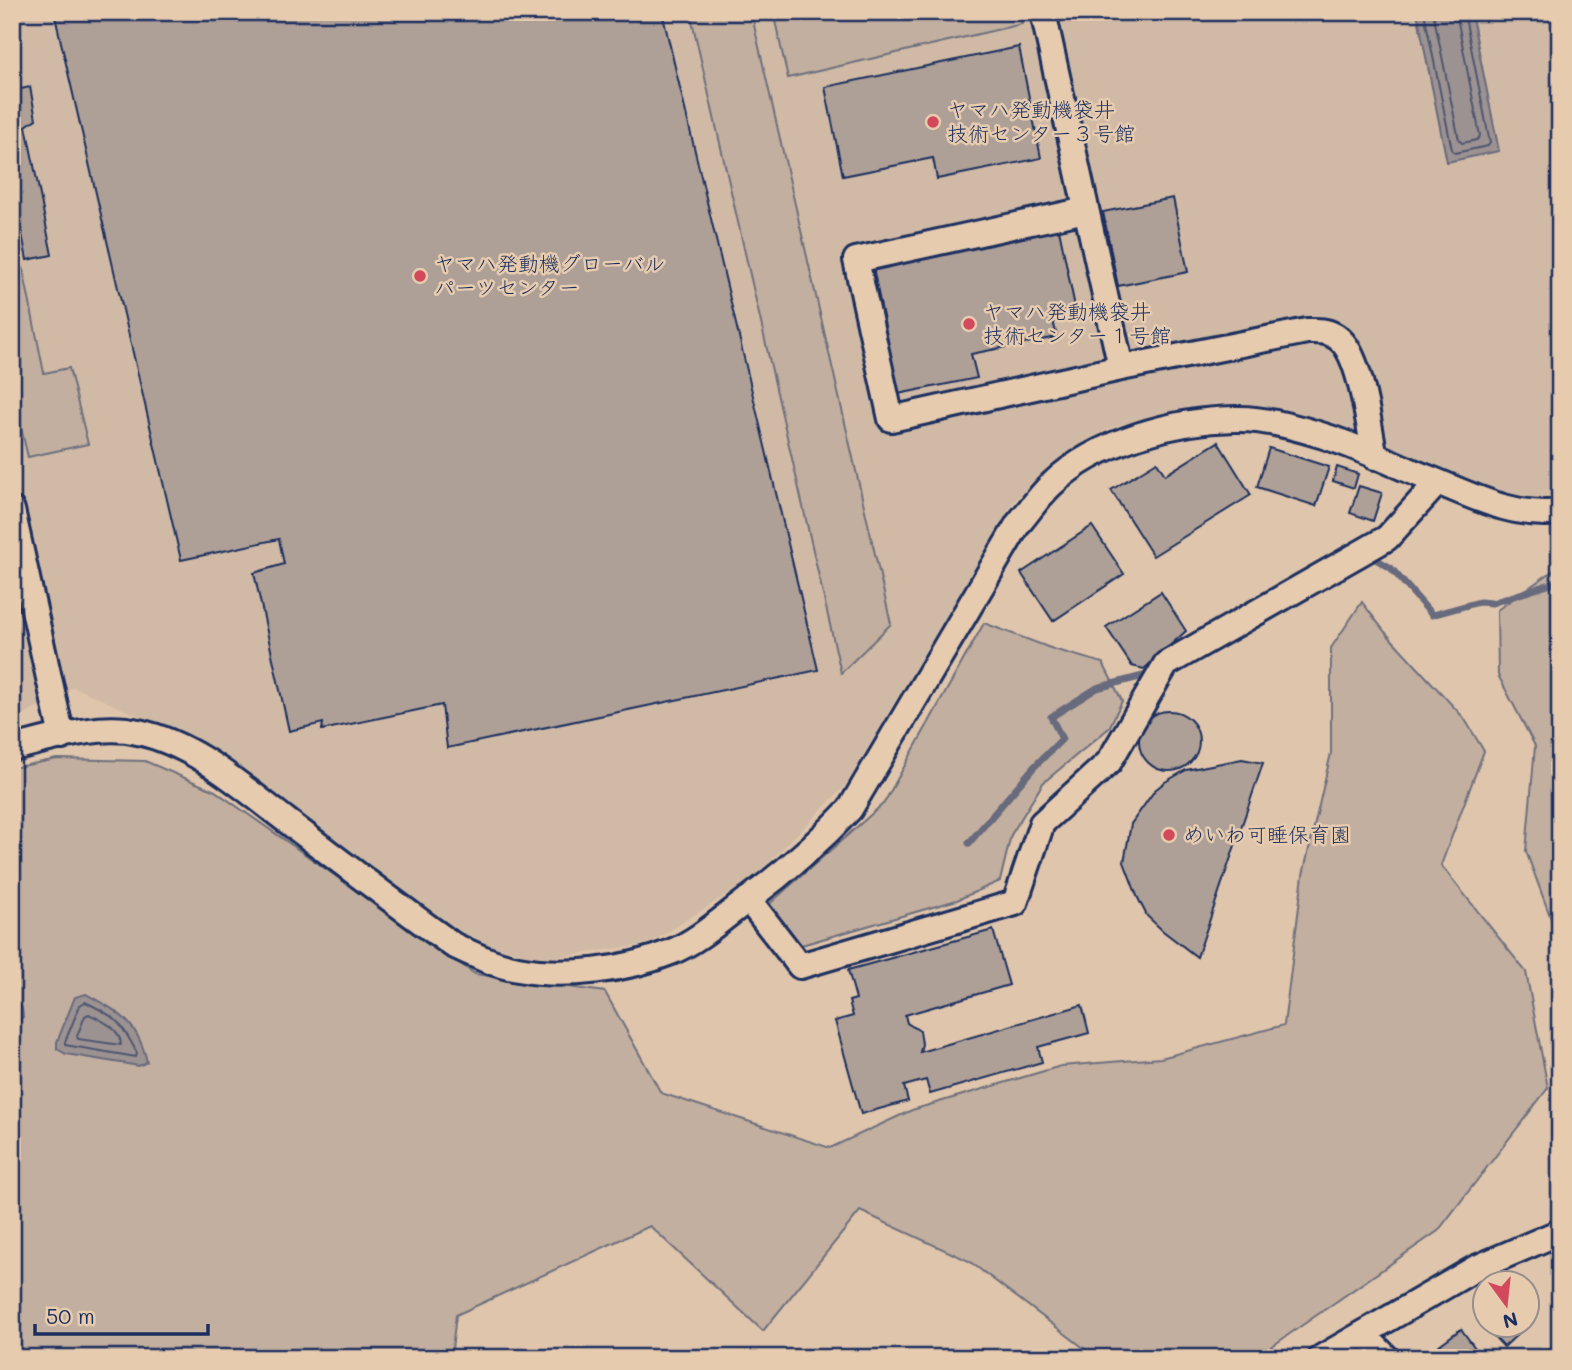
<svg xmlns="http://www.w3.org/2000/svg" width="1572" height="1370" font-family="Mali,'Klee One',sans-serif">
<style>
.built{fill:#d0baa5}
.green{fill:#c2af9f;stroke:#6e6f7e;stroke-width:2}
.water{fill:#9c9291;stroke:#686a7d;stroke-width:2}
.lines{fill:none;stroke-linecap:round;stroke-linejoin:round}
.shore{stroke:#4f5772;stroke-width:2}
.stream{stroke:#686a7d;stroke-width:7}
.building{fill:#aea097;stroke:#1b2f5e;stroke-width:2}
.minor-casing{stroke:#1b2f5e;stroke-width:30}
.minor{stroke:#e7cbae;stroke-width:24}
.poi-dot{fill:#d1495b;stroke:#e7cbae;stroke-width:2.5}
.labels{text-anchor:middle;stroke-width:5;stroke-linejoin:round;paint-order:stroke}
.poi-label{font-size:21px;fill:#1b2f5e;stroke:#e7cbae;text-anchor:start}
</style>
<rect width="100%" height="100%" fill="#dfc5ab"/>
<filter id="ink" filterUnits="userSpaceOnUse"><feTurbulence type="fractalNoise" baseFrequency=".0143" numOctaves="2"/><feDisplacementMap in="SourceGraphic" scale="14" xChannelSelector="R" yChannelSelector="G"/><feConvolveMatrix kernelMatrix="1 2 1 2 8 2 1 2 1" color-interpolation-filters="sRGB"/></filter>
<g filter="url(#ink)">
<!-- built -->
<path class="built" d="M12,12h1548v486l-44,3 -42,-19 -168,-65 -87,-14 -107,24 -62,37 -38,40 -166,281 -92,92 -105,67 -114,16 -57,-19 -39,-23 -202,-150 -68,-39 -96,-42 -61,34z"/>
<!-- green -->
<path class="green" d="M690,12h61l140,612 -50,49z
M773,12h247l2,12 -234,54z
M12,214l32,159 25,-5 19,76 -60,13 -16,-67z
M1560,566v377l-34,-92 9,-105 -37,-71 -1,-65z
M1362,602l23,30 79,86 20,33 -43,114 85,107 22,116 -110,143 -183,127h-158l-128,-97 -109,-50 -97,120 -113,-105 -194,89 -5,43h-439v-590l45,-9 88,2 70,30 260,183 130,18 56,101 169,55 82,-38 149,-44 100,-8 123,-33 19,-150 28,-122v-105z
M984,623l69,26 50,14 19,38 -13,27 -66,55 -32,52 -11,46 -43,19 -159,46 -32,-39 118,-104z"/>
<!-- water -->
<path class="water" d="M1417,12h54l28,139 -52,11z
M86,994c33,18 52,28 61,68l-8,4 -73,-12 -9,-5v-7l18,-45z
M12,999l10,9 1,9 -11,9z"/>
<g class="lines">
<!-- shore -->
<path class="shore" d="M1424,12l28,138 3,3 33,-7 2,-3 -26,-131
M1433,12l26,128 3,3 15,-3 3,-4 -24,-124
M85,1002c32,15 36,20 52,51l-1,4 -71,-12v-3l15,-37z
M89,1014c14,7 31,14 32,31l-43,-6 -1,-3 8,-20z"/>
<!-- stream -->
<path class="stream" d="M1367,554l24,14 41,47 47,-13 13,1 68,-22
M969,843l65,-76 28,-28 -11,-22 46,-29 50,-13 4,-4"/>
</g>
<!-- building -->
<path class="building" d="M54,12h608l156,658 -371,78 -5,-43 -120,25 1,-7 -34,8 -35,-158 30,-9 -5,-25 -98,21z
M1019,47l22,111 -104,21 -4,-21 -90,18 -18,-89z
M30,87l6,32 -10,7 26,129 -25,5 -15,-78v-91z
M1173,198l15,74 -70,14 -15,-74z
M1059,229l16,78 -24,5 6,25 -86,17 6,24 -79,16 -25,-127z
M1218,442l33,53 -98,61 -42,-66 46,-28 8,13z
M1269,448l60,19 -13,39 -59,-19z
M1337,467l21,7 -4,14 -21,-7z
M1359,486l23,7 -9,28 -23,-8z
M1092,526l32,48 -71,47 -32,-48z
M1161,592l25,39 -42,38 -12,-3 -26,-39z
M1139 741a30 30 0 1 1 60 0a30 30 0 1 1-60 0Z
M1242,759l21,4 -66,194 -34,-26 -16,-15 -10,-20 -13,-34 7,-38 24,-34 10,-8 21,-12z
M993,930l16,55 -104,30 2,8 13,8 2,13 -2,8 162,-47 7,28 -51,14 4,15 -112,32 -4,-14 -22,6 4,15 -47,13 -26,-93 18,-5 -4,-15 7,-2 -8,-29z
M1492,1324h22l7,7 -17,16 -17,-18z
M1461,1329l14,19 -13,10h-16l-8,-12z"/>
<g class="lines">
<!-- minor casing -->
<g class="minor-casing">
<path id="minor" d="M1043,12l78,356 -230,51 -35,-159 230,-50
M1121,368l186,-37c11,0 21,-1 31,7 23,16 31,90 37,119
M12,510l50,227
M12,748c39,-9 86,-25 126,-16 57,12 104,55 149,89 55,42 110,84 166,124 21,10 42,20 65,24 47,9 109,1 153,-17 29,-12 54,-36 79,-54 37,-28 68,-55 100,-89l168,-285c11,-13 22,-29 34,-40 45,-43 123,-64 183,-65 26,-1 64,9 89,17 35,11 69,28 104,42 43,17 84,40 132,34
M748,899l52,67 215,-63 27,-80 67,-61 57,-98 221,-126 51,-56
M1363,1334l24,24
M1321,1358l155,-90 84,-36"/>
</g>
<!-- minor -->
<use href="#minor" class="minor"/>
</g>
</g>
<!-- markers -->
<g class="poi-dot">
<circle cx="933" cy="122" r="7"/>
<circle cx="420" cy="276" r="7"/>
<circle cx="969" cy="324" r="7"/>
<circle cx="1169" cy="835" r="7"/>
</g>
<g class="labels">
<!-- poi labels -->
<g class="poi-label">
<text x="947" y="117">ヤマハ発動機袋井<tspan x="947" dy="24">技術センター３号館</tspan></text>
<text x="434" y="271">ヤマハ発動機グローバル<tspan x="434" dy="24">パーツセンター</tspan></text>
<text x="983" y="319">ヤマハ発動機袋井<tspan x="983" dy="24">技術センター１号館</tspan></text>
<text x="1183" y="842">めいわ可睡保育園</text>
</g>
</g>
<!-- margin -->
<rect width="1572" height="1370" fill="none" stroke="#e7cbae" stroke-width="42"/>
<rect x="21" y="21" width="1530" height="1328" fill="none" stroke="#1b2f5e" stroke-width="2.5" filter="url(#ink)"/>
<!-- north arrow -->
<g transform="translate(1506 1304) rotate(165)"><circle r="33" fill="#e7cbae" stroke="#958d8e" stroke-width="2"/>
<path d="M0-5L12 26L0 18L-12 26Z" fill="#d1495b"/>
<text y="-10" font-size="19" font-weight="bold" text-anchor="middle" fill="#1b2f5e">N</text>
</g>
<!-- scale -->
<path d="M35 1324v10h173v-10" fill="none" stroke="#1b2f5e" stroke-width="3.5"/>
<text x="46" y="1324" font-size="21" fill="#1b2f5e" stroke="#e7cbae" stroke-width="5" paint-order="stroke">50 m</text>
</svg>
